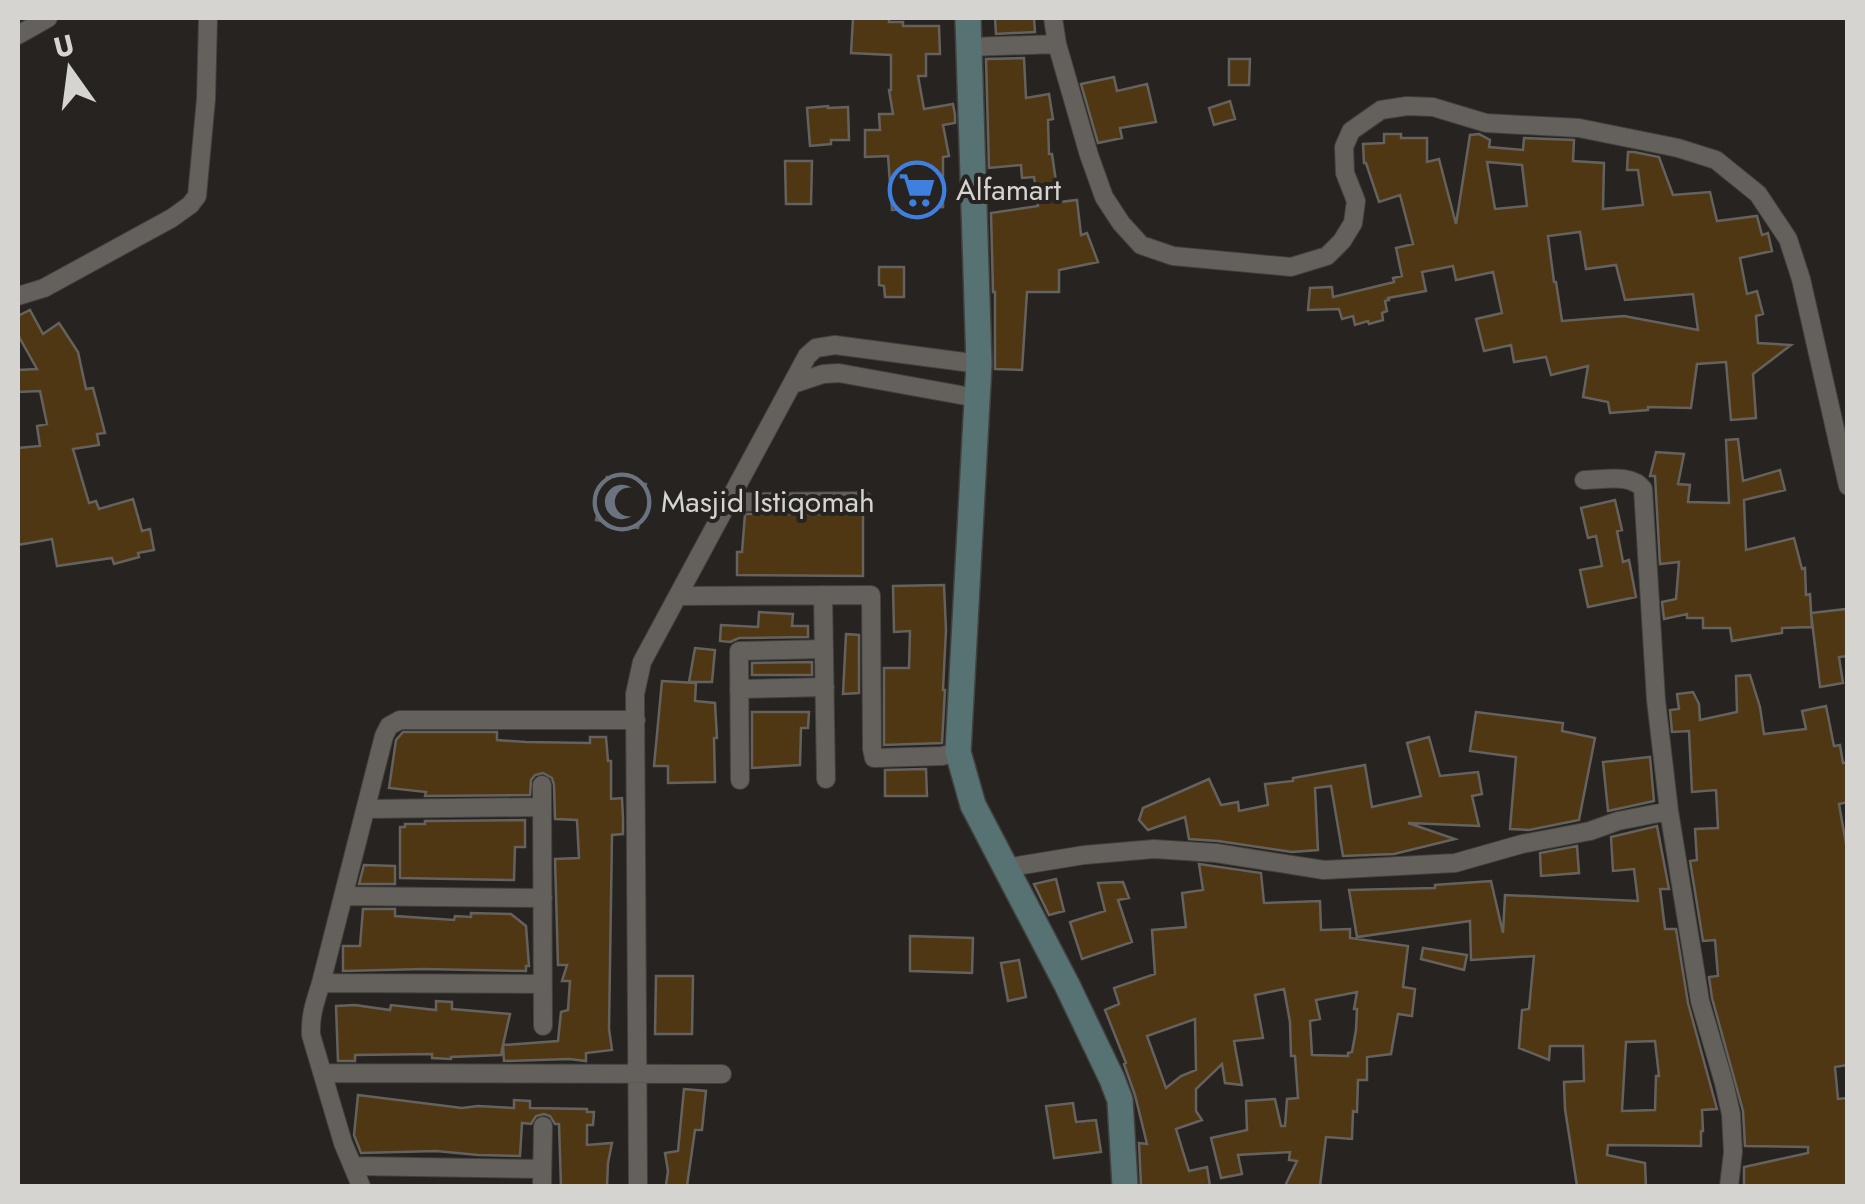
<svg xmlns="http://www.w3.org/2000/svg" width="1865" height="1204" font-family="Jost,sans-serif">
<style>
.building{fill:#4f3713;stroke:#65625e;stroke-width:2.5;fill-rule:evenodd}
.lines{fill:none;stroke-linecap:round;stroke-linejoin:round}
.street-casing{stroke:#42413e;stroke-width:20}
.secondary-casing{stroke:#42413e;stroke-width:28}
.street{stroke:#64615d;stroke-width:18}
.secondary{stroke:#567273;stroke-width:25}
.labels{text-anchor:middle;stroke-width:8;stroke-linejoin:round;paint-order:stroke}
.poi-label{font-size:30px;fill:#d5d4d1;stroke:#262320;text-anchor:start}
</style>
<rect width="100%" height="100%" fill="#262320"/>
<!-- building -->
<path class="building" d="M853,18h36v4h14v4h36l1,28h-14v22h-8l6,33 29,-5 2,11v8l-12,2 6,31 -6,1v50l-51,3 -4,-54 -23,1v-27h15l-1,-16h14l-4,-24h2v-35l-40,-2z
M995,18h39l1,14 -39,2z
M1024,58l2,40 23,-4 4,25 -5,1 1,34h3l7,48 18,-2 4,35 6,-2 11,29 -39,8v22h-32l-5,78 -27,-1v-77h-2l-2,-79 47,-7 -4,-29 -12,1 -1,-13 -32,3 -3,-109z
M1229,59h21l-1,26h-20z
M1114,77l3,14 30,-7 9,38 -36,6 2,10 -24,5 -17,-59z
M1230,101l5,18 -21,6 -5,-17z
M828,106v2l20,-1 1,33h-18v4l-21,2 -3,-38z
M1384,134h17v4h26v24l12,-3 17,65 14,-89 9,-1 11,6 -1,7 34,3 1,-12 50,2 -1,21 31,2 -1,46 40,-4 -5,-35h-11l1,-18h6l25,5 14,38 37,-3 7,29 40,-5 5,19 6,-2 4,18 -32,7 7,36 10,-3 6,23 -7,2 2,27 33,2 -38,29 3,44 -25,2 -5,-58 -29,2 -6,44 -43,-1v3l-38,3 -2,-11 -25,-5 5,-31 -37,9 -5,-18 -32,5 -3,-17 -27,6 -8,-32 26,-6 -9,-41 -37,8 -3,-14 -31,6 4,19 -38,7 1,2 -4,1 2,10 -5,2 1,7 -14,4 -1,-3 -13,4 -2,-9 -11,3 -3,-10 -31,1 2,-22 22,-1 1,10 61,-15 -1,-4 9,-2 -6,-28 17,-4 -13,-49 -21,7 -13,-39h-2l-1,-19 21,-1zM1487,162l35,3 5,41 -32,3zM1580,232l6,37 30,-4 9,35 68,-6 5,36 -74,-14 -62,5 -6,-39h-2l-6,-46z
M785,161h27l-1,43h-25z
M879,267h25v30h-19l-1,-11 -5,-1z
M30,310l13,24 16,-11 19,29 8,37 7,-1 12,45 -8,1 2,11 -26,4 16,54 7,-2 3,8 34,-10 9,32 8,-2 4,21 -16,3 1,4 -25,7 -2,-6 -55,8 -5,-27 -34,6v-97l22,-2 -3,-20 10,-2 -7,-33 -22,1v-22l19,-1 -19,-34v-19z
M1738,439l5,42 37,-11 5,20 -41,10 2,50 48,-12 8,31 3,-1 1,27 4,-1 2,33 -30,1v5l-50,8 -2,-13h-27v-10h-16v-4l-23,5 -2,-17 14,-3 3,-37 -19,2 -5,-88h-5l6,-24 28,2 -6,30 12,1 -2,17 41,1 -3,-63z
M607,477l39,7 -8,44 -42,-8z
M1615,500l7,30 -5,1 6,31 6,-2 7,37 -48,10 -8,-37 22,-4 -6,-30 -8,2 -7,-30z
M745,514h118v62l-126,-1v-23h5z
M944,585l2,45 -3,60h2l-3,53 -58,2v-77h25l1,-37 -16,1 -1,-46z
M1846,609l2,47 -9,1 4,26 -23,4 -9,-74z
M759,612l34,2 -1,12h16v11l-69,1 -9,4 -10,-1 1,-16 37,2z
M846,634l13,1v58l-16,1z
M695,648l20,2 -3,32h-23z
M812,662v13h-60v-12z
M1750,675l10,32 4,27 42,-5 -4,-18 24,-5 8,40 6,-1 3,18 5,-1v40l-9,2 9,51v210l-13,2 3,32 10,-1v88h-104v-19l64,-14v-6l-63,-1 -2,-35 -31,-113 -3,-21 9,-1 -3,-36 -12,1 -13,-80 7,-1 -2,-31 23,-1 -2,-38 -24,2 -3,-61 -17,1 -2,-22 9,-1 -2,-15 16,-2 6,12 1,16 37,-8 -1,-36z
M662,681l34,2 -1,18 20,2 2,35h-3l1,44 -47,1v-17h-14z
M752,712h57l-1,16h-7l-1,37 -48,3z
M1476,712l87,11 -1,8 33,7 -16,82 -50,10 -19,-1 6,-72 -46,-6z
M403,732h94v8l29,2 64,1v-6h16l2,24h3v38l11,-1 1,21v15l-11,1 -3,194 3,21 -26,3v8l-17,-2 -65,2 -1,-16 -2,10 -50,2v2l-19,-1v-4l-77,1v6h-17l-2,-55 19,-1 35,5 1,-5 45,5v-9l16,1v7l58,5 -7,31 55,-4 3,-29 7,-2 2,-29h-8l5,-16h-9l-3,-106 24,-1 -2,-38 -22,-1 -1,-34 -2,-7 -9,-5 -8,2 -4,5 -1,15 -105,1 1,-4 -37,-4 7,-48z
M1429,737l11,39 38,-4 4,22 -10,2 7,30 -71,-3 47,16 -61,15 -51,2 -12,-70 -16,2 3,62 -26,2 -74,-11 -29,-2 -4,-22 -37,13 -9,-10 4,-12 66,-29 12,26 17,-3 1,9 29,-6 -3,-21 28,-3v-3l72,-13 7,42 49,-11 -14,-53z
M1650,757l4,44 -46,10 -5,-49z
M926,769l1,27h-42v-26z
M525,820v27h-10l-1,33 -114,-2v-51h5v-3h20v-3z
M1657,826l12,63h-9l5,40h11l12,74 29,106 -15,1 1,21h-2v15l-93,-1 -1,10 38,8 1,23h-69l-12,-77 -1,-27 20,-1 -1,-35h-33l-1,14 -30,-12 3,-38 7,-1 5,-53 -63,4 -1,-39 -113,16 -8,-47 86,-2v-3l56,-4 12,52 2,-38 133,6 -4,-32 -21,2 -2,-34zM1655,1041l4,35h-3l-1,34 -33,1 4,-69z
M1577,846l2,27 -38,3 -1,-23z
M1199,864l62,9 3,30 56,-2 1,29 29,-1v9l58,8 -5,41 12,2 -3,27 -14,-2 -7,40 -24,3v23h-9l-1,32 -4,-1 -1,28 -26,-2 -6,49h-35l12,-25 -8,-1 1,-8 -52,3 4,19 -21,4 -10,-40 36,-8 -1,-29 29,-2 6,27h4l2,-27 11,-1 -3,-42h-4l-1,-34 -6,-33 -29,6 8,43 -29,3 8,44 -17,-2 -3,-19 -26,25v22l6,9 -26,9 13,42 18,-4 3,19h-69l-2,-43 8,1 -12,-49 -11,-31 2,-1 -21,-53 14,-6 -5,-16 41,-14 -3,-44 34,-3 -4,-34 21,-3zM1357,992l-3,17h3l-1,21 -4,22 -4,1v3l-36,-1 -2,-34 10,-2 -4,-19zM1195,1019l1,51 -15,6 -15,12 -19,-52z
M364,865l31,1v18h-36z
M1056,879l8,32 -15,4 -15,-31z
M1123,882l6,16 -11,2 14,42 -50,17 -12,-37 35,-11 -7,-28z
M363,909h32v7l59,4 1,-4 16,1v-4l40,1 15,12 3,40h-3v5l-102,-2 -81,2v-25h17z
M910,936l63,2 -1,35 -62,-2z
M1423,948l44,7 -3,15 -43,-11z
M1019,960l7,37 -18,4 -7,-38z
M656,976h37l-1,58h-37z
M684,1089l22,2 -4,39h-7l-8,56h-9l-12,-1 2,-14 -3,-18 13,-2z
M358,1095l104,13 16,-2 36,2v-8l16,1v7l57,1v3h7l-1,13h-6v20l25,-2 -4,20 -1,23h-46l-2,-62h-4l-5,-8 -6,-2 -8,2 -5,8 -9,-1 -2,33 -42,-1 -42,-4 -75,2 -7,-18z
M1073,1103l3,19 20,-2 5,32 -47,6 -8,-52z"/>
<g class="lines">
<!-- street casing -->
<g class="street-casing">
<path id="street" d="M1053,18l4,26 32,111 15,42 17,26 20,22 32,11 118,11 36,-11 15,-15 11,-18 3,-22 -11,-28 -1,-26 7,-16 30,-21 26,-4 26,1 53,16 93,5 99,20 38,12 42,34 30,45 13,40 47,207
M18,35l30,-17
M969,47l88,-3
M18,296l26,-8 128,-70 18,-13 7,-9 9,-97 2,-81
M793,384l30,-10 16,-1 138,25
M1584,480c19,0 47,-7 59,9l13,211 13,111
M728,502l136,-1
M823,595l3,184
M679,596l192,-1 1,154 2,9 68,-2 16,-4
M739,689l86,-2
M740,780l-1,-129 85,-2
M542,785l1,241
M367,809l175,-2
M1005,868l79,-13 70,-6 62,4 108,17 131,-7 67,-19 68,-13 28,-10 51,-10 31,190 24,82 7,31 2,38 -4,34
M344,896l199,2
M321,983l222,1
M323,1073l399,1
M354,1166l188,3
M361,1186l-18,-43 -32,-108c-1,-19 4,-33 10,-52l63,-247 5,-10 11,-6h236
M542,1186l1,-60
M638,1186l-3,-492 7,-32 165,-306 9,-8 19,-3 144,19"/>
</g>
<!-- secondary casing -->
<g class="secondary-casing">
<path id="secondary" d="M968,18l11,346 -21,388 15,53 94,180 45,94 8,21 5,86"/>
</g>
<!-- street -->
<use href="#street" class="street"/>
<!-- secondary -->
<use href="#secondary" class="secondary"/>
</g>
<!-- icons -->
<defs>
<g id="supermarket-ring" transform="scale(2.875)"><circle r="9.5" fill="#262320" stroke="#3f7fe0" stroke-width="1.5"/><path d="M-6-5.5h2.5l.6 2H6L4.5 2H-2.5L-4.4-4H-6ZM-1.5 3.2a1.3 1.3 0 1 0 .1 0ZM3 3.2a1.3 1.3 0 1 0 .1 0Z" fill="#3f7fe0"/></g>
<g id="mosque-ring" transform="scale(2.875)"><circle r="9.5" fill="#262320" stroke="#6b7280" stroke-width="1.5"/><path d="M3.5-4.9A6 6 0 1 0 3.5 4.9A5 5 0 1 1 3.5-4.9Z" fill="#6b7280"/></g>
</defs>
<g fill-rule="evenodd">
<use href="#supermarket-ring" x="917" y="190"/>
<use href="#mosque-ring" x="622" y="502"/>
</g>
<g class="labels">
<!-- poi labels -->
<g class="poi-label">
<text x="956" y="200">Alfamart</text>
<text x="661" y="512">Masjid Istiqomah</text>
</g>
</g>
<!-- border -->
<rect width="1865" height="1204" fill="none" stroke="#d5d4d1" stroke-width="40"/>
<!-- north arrow -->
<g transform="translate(70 70) rotate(346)" stroke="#262320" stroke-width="8" paint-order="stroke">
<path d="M0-8L18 38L0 25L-18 38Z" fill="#d5d4d1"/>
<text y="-15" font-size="28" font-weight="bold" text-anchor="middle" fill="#d5d4d1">U</text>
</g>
</svg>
